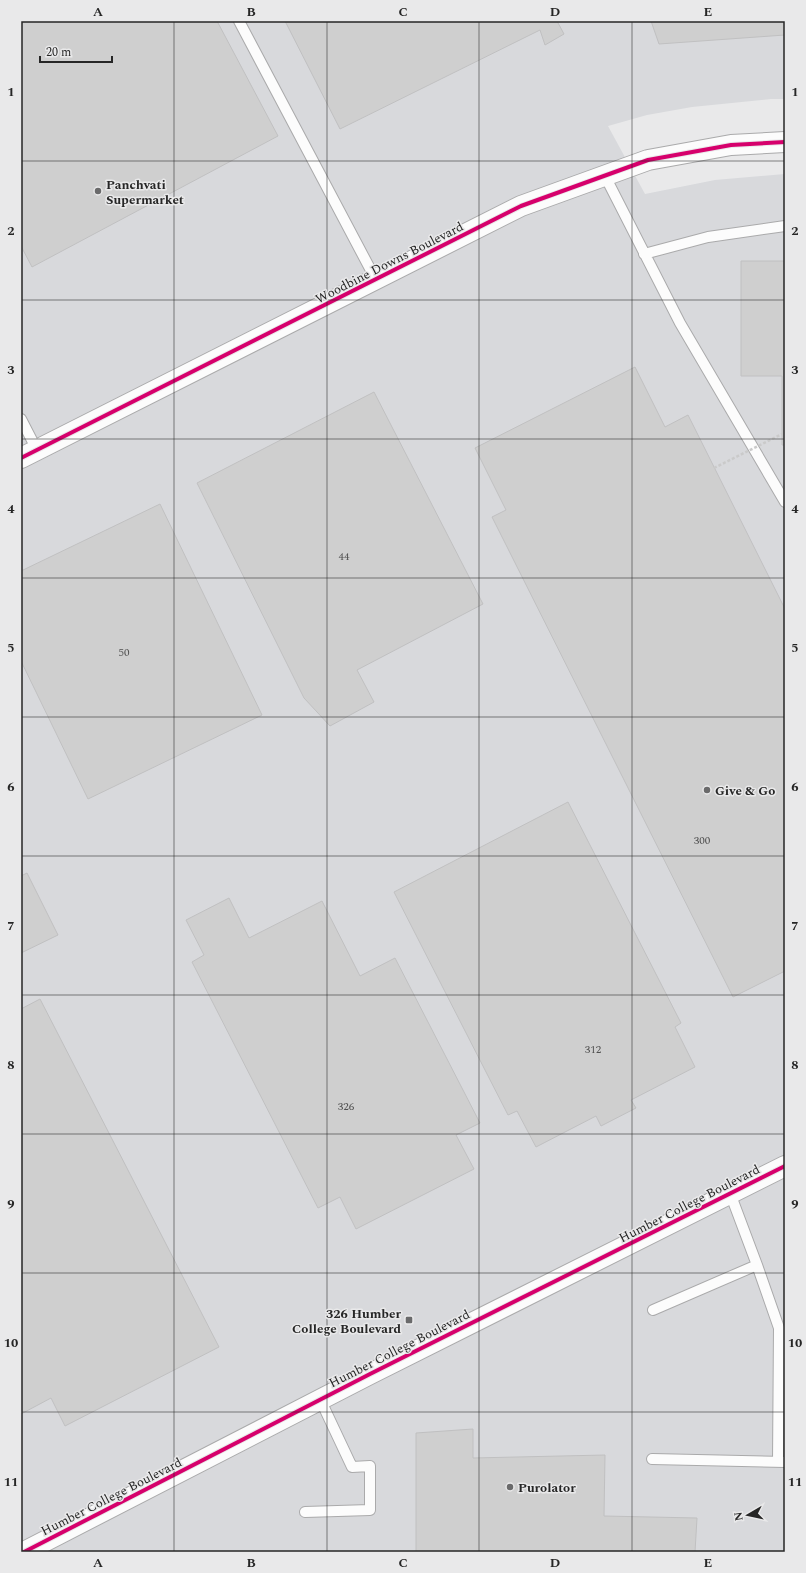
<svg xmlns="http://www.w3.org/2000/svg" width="806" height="1573" font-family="Spectral,serif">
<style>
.built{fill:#d8d9dc}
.building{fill:#cfcfcf;stroke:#c0c0c1}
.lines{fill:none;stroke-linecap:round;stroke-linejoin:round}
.lane-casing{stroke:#aaaaab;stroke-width:12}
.street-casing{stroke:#aaaaab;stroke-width:22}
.lane{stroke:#fcfcfc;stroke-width:10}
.street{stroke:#fcfcfc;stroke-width:20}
.path-bridge{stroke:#cacaca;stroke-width:2.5;stroke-dasharray:3 2;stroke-linecap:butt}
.cycleway-casing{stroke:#e9e9ea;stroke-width:6}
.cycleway{stroke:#d6006c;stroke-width:4}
.grid{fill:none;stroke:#262626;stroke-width:1;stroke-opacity:0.55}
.poi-dot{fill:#6a6a6b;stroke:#e9e9ea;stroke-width:1.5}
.labels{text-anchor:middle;stroke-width:3;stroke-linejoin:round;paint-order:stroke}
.number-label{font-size:11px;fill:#505050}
.poi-label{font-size:13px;font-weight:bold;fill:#262626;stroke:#e9e9ea;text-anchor:start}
.street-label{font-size:13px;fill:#262626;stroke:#e9e9ea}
.neatline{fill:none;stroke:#262626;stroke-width:1.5}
.grid-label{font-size:13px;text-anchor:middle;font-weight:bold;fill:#262626}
</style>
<rect width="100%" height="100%" fill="#e9e9ea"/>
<!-- built -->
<path class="built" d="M21,21h764v78h-14l-79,8 -45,8 -39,11 37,68 70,-14 70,-6v1378h-764z"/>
<!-- building -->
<path class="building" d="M26,21h191l61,115 -246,131 -11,-21v-222z
M285,21h272l7,13 -19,11 -5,-15 -200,99z
M651,21h134v14l-126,9z
M741,261h44v184h-3v-69h-41z
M635,367l30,60 23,-12 97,194v362l-52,26 -241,-480 14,-7 -31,-62z
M374,392l109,212 -126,66 17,32 -44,24 -26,-28 -107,-215z
M160,504l102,211 -174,84 -67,-138v-90z
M568,802l113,221 -6,4 20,40 -64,33 5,8 -35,18 -5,-10 -60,31 -19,-36 -9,4 -114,-223z
M27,873l31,62 -37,18v-77z
M229,898l20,40 73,-37 38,75 35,-18 85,165 -24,12 18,34 -118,60 -16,-32 -22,11 -126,-246 12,-7 -18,-35z
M40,999l179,348 -154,79 -14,-28 -30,16v-405z
M473,1429v29l132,-3 -1,61 93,2 -2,34h-279v-119z"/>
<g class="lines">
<!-- lane casing -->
<g class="lane-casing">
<path id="lane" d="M239,21l137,259
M605,176l75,147 105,179
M644,254l64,-17 77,-11
M21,419l16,31
M757,1265l22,63 -1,134
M653,1310l104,-45 -27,-72
M652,1459l133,3
M305,1512l65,-2v-44l-18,1 -32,-68"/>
</g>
<!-- street casing -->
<g class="street-casing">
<path id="street" d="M21,458l500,-252 127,-46 83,-15 54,-3
M24,1552l346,-178 415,-208"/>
</g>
<!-- lane -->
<use href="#lane" class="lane"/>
<!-- street -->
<use href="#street" class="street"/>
<!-- path-bridge -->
<path class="path-bridge" d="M714,468l68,-34"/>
<!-- cycleway casing -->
<g class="cycleway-casing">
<path id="cycleway" d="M21,458l500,-252 127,-46 83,-15 54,-3
M24,1552l346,-178 415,-208"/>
</g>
<!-- cycleway -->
<use href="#cycleway" class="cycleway"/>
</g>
<!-- grid -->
<path class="grid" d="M174,21v1531M327,21v1531M479,21v1531M632,21v1531M21,161h764M21,300h764M21,439h764M21,578h764M21,717h764M21,856h764M21,995h764M21,1134h764M21,1273h764M21,1412h764"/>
<!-- markers -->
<g class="poi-dot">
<circle cx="98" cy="191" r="4"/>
<circle cx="707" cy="790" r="4"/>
<rect x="405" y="1316" width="8" height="8" rx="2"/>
<circle cx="510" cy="1487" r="4"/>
</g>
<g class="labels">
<!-- number labels -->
<g class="number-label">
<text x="344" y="560">44</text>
<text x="124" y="656">50</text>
<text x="702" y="844">300</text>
<text x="593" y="1053">312</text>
<text x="346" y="1110">326</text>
</g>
<!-- poi labels -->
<g class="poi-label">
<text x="106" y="189">Panchvati<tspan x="106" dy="15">Supermarket</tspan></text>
<text x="715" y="795">Give &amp; Go</text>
<text x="401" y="1318" text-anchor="end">326 Humber<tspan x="401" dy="15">College Boulevard</tspan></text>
<text x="518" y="1492">Purolator</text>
</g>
<!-- street labels -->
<g class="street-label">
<text transform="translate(389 262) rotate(-27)" y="5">Woodbine Downs Boulevard</text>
<text transform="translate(689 1203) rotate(-27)" y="5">Humber College Boulevard</text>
<text transform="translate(399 1348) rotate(-27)" y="5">Humber College Boulevard</text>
<text transform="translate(111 1496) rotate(-27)" y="5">Humber College Boulevard</text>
</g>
</g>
<!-- border -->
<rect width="806" height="1573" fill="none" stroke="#e9e9ea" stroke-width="44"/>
<!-- north arrow -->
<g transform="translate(748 1515) rotate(261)" stroke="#e9e9ea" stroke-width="3" paint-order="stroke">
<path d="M0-3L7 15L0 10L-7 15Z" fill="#262626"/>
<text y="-6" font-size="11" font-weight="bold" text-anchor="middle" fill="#262626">N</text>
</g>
<!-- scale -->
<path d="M40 56v6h72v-6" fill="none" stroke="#262626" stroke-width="2"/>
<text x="46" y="56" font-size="12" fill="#262626" stroke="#e9e9ea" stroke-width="3" paint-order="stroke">20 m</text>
<rect x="22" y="22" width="762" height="1529" class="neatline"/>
<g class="grid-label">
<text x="98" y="16">A</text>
<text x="251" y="16">B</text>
<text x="403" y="16">C</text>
<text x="555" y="16">D</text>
<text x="708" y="16">E</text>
<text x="11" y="96">1</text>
<text x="795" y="96">1</text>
<text x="11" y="235">2</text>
<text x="795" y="235">2</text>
<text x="11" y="374">3</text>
<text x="795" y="374">3</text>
<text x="11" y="513">4</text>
<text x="795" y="513">4</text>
<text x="11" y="652">5</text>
<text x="795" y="652">5</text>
<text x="11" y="791">6</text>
<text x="795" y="791">6</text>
<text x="11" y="930">7</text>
<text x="795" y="930">7</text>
<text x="11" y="1069">8</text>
<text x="795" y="1069">8</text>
<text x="11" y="1208">9</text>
<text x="795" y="1208">9</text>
<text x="11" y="1347">10</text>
<text x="795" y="1347">10</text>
<text x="11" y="1486">11</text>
<text x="795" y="1486">11</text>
<text x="98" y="1567">A</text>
<text x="251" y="1567">B</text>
<text x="403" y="1567">C</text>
<text x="555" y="1567">D</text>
<text x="708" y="1567">E</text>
</g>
</svg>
